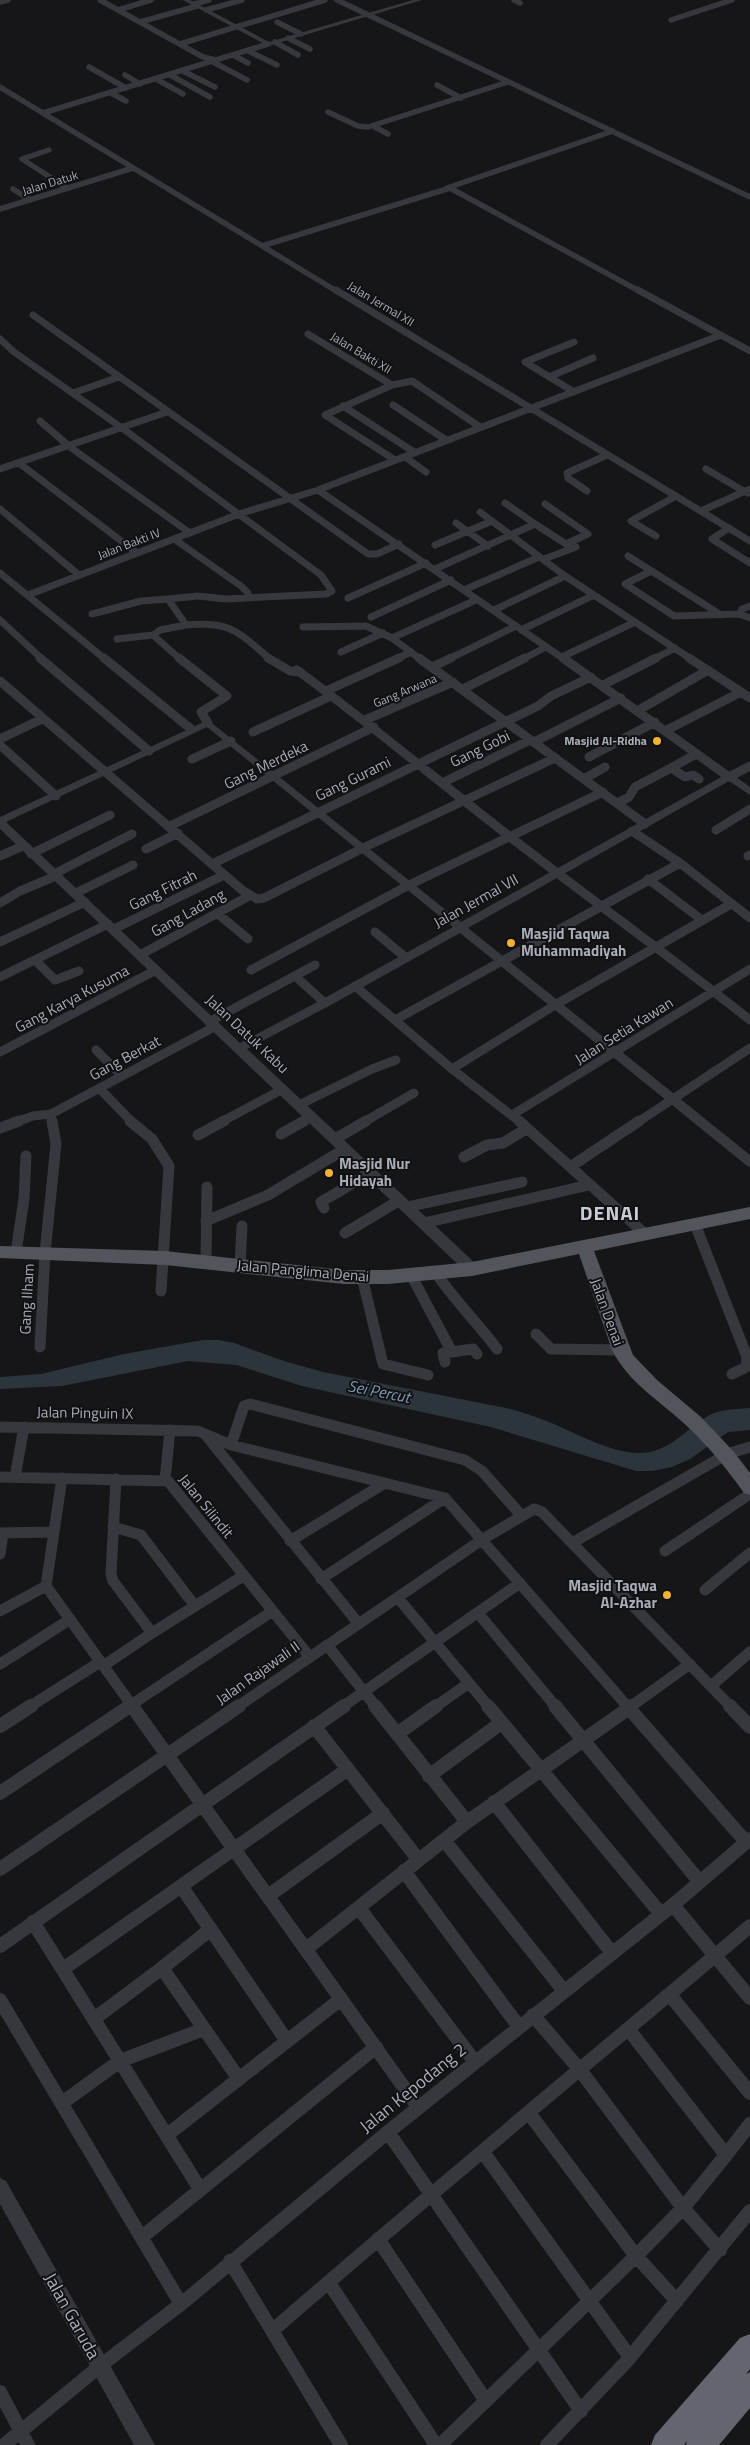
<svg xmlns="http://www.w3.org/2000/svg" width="750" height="2445" font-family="'Titillium Web',sans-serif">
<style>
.water{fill:#2c353c}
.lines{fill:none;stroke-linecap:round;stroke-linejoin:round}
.minor-far4{stroke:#37383d;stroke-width:5.5}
.minor-far3{stroke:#37383d;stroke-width:7}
.minor-far2{stroke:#37383d;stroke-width:9}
.minor-far1{stroke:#37383d;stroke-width:11}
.minor{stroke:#37383d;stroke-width:14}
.tertiary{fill:#37383d;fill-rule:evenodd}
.primary{fill:#53555c;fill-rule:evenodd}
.motorway{fill:#63666e;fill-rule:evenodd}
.poi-dot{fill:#f2b134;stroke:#111113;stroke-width:2}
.labels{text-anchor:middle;stroke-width:4;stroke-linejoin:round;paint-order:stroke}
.far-street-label{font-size:12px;fill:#a8adb8;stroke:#111113}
.far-poi-label{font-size:12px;font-weight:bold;fill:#a8adb8;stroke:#111113;text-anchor:end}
.street-label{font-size:15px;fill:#a8adb8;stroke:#111113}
.poi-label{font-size:15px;font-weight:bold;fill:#a8adb8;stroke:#111113;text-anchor:start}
.water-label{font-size:16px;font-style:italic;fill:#7f9bb3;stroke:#111113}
.near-street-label{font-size:18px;fill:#a8adb8;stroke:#111113}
.district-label{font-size:20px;font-weight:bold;letter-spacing:1px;fill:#c9ccd4;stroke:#111113}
</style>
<rect width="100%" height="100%" fill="#161618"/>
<!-- water -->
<path class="water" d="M203,1340h16l15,3 50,18 39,11 188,37c10,3 20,6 30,10 32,11 82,44 116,31 21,-7 36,-27 55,-36 12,-5 25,-5 38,-6v22l-22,2 -38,27 -18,8 -20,4h-16l-145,-44 -189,-41 -66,-21 -48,-4 -126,25 -62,3v-12l41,-3 83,-20z"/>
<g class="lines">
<!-- minor-far4 -->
<path class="minor-far4" d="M100,0l103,57 13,3
M337,0l413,197
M514,0l6,3
M0,2l8,-2
M194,4l15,-4
M118,10l33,-10
M206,10l36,-10
M671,20l61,-20
M140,22l57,-16
M277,22l24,12
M288,38l22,11
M275,42l23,13
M180,44l145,-44
M248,51l29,14
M233,55l15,8
M213,62l34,18
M89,67l37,21
M183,71l32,16
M125,75l15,9
M170,75l40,22
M156,79l27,15
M437,85l24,13
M0,87l338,205
M111,93l15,8
M328,112l30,14 10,1 140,-45
M43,113l225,-69
M373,126l15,8
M49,150l-27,9 45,29
M447,188l166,-57
M13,189l17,11
M0,209l133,-41
M262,246l188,-58 191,104"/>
<!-- minor-far3 -->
<path class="minor-far3" d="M336,290l414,251
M638,290l112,61
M33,315l335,239h9l22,-10
M308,334l84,51 20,-4 68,46
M0,339l14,13 108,76 199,147 11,16 -6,3 -100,5 -28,-3 -30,3 18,26 -26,5 -7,5 27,24
M574,342l-49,20 49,30
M549,377l44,-19
M392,385l-67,30 70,45
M73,393l46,-16
M393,405l53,35
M343,406l71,46
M40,421l30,26 120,86
M405,457l21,15
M19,463l118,90
M0,469l167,-57
M706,469l41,24
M318,490l246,169
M587,491l-19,-13 -1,-5 40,-18
M505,503l30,21
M0,509l79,66
M701,511l49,-22
M480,512l85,64 126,83
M456,523l32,23
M729,528l-17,11 38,24
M656,536l-25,-15 45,-25
M174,539l67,47 7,7v3
M435,545l57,-24
M628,556l93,59
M544,559l32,-12
M435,569l100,-45 31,20 22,-10 -43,-30
M651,571l-26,13 49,32 65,-2 11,4
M0,573l105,86
M464,590l75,-33
M28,595l211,-81 79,-24 403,-155
M348,598l78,-35
M494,610l71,-34
M92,614l49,-13 27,-2
M739,614l3,-5 8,-3
M371,617l80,-37
M0,620l42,39
M185,625c46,-4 52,6 85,34
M303,627l63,-1 26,12 28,21
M521,630l73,-35
M392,638l84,-38
M117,639l36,-4
M341,652l42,-19
M562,657l73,-35
M396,659l15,-7
M449,659l67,-33
M523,659l23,-12
M654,659l21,-11"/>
<!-- minor-far2 -->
<path class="minor-far2" d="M40,658l109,93
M104,658l87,71
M179,658l48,38 -26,16 7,11
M268,658l22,13 10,1
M419,658l226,166
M563,658l166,119 21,-11
M689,658l61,40
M432,667l19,-9
M297,670c72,53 141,111 212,166 80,62 162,121 241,184
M0,681l242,209 15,9 7,-1 97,-49 194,-91
M603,685l53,-27
M463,689l62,-31
M326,691l73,-33
M639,710l69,-40
M365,720l88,-38
M665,731l76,-39
M253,732l78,-36
M0,739l42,-20
M534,742l87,-44
M0,745l56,51
M589,757l66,-35
M192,759l39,-18
M671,768l25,-14
M584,779l21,-12
M442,783l88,-43
M618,803l11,-6 6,-10 36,-19 14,9 8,-2 6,4
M170,826l204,-99
M716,830l34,-21
M632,831l48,32 70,55
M146,849l32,-16
M31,854l79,-39
M0,856l23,-10
M748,856l2,-1
M212,864l326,-158 13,-10 40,-19
M54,874l78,-40
M648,879l54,41
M76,893l57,-28
M0,903l20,-12 36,-15
M217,913l31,26
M114,929l110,-54
M375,932l30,25
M0,942l85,-40
M140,955l109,-59
M35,960l20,20 24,-9
M251,970l158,-85 194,-93
M0,977l108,-53
M296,977l29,26
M355,986l97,83 68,53
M395,1020l285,-157
M209,1022l106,-57
M96,1050l26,26
M0,1052l156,-82
M452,1069l103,-64 176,-101
M100,1089l32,33
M299,1105l73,-36 24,-9
M51,1114l163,-87
M51,1114l1,8
M512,1115l238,-146
M16,1122l17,-6 18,-2
M221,1122l62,-33
M302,1122l9,-5
M364,1122l50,-29
M638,1122l112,-74"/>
<!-- minor-far1 -->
<path class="minor-far1" d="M130,1121l22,18 17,27 -8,125
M519,1121l125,112
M0,1128l19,-7
M281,1134l23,-13
M198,1135l26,-14
M335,1139l31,-18
M464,1157l23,-12 16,-2 23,-14
M570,1167l69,-46
M407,1207l115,-25
M324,1208l-3,-6 49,-29
M206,1221l62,-26 77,-46
M424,1223l165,-38
M695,1224l52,133 -1,10 -14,7
M345,1233l55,-33
M16,1252l8,-53 2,-43
M206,1262l1,-75
M240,1266l2,-40
M436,1273c18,27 42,50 61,76
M411,1275l41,77 -9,1 2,9
M362,1277l21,87 45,11
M536,1334l15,15 70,1
M40,1347l5,-94 11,-109 -4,-23
M452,1352l21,-3 4,5
M0,1427l198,4 33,14 214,53 183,209
M205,1434l154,190
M231,1445l13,-39 6,-2 215,56 17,11 39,44
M0,1477l168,4 141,175
M15,1477l9,-50
M165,1480l5,-50
M113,1527l28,8 54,71
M0,1533l54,-1
M290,1541l95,-58
M572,1543l155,-89 23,-7
M665,1551l85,-57
M0,1554l3,-20
M321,1579l124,-81
M46,1586l16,-108
M705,1590l45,-37
M398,1598l91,109
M0,1611l46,-25 87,121
M478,1613l78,94
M152,1633l91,-57
M327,1645l49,62
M0,1664l69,-44
M103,1666l49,-33 -39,-52 -2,-7 5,-95
M711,1686l39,-34
M29,1707l71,-45
M128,1707l143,-95
M237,1707l246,-168 51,-30 8,3 189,195
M342,1707l178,-124
M435,1707l34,-24
M630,1707l60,-43"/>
<!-- minor -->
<path class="minor" d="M132,1706l286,401
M375,1706l92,116
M488,1706l173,208
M555,1706l144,175
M627,1706l119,136
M730,1706l20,21
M0,1726l31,-20
M314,1726l104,133
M397,1734l39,-28
M429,1776l72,-53
M0,1793l130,-87
M494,1802l118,151
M444,1840l120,151
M0,1869l239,-163
M404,1871l115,156
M181,1886l106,155
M268,1896l115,-83
M673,1905l77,93
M359,1908l116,154
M33,1922l167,267
M0,1946l344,-240
M306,1949l161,-127 165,-116
M162,1968l49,-39
M63,1969l285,-200
M670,1995l80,98
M0,2000l181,304
M533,2015l47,55 103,138 37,42
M94,2019l68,-51 77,111
M62,2103l58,-42 84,-32
M529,2113l107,143 41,45
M388,2132l193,279
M167,2135l174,-136
M483,2152l146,204
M726,2155l24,-31
M142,2237l234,-190
M378,2239l108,162
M230,2261l111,184
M329,2283l107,162
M272,2331c157,-137 319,-270 478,-405
M0,2392l28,53
M4,2445l96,-79 81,-62 207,-172 285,-227 77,-66
M440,2445l196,-189 47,-48 43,-53 -97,-125
M547,2445l80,-84 123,-150"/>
<!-- tertiary -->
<path class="tertiary" d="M183,0h7l79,42 144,-42h9l-154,46z
M208,720l253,202 264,-147h8l17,12v8l-21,-14 -261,147 282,227v12l-4,-2 -286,-232 -131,73 -82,43 230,216 1,4 -1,4h-10l-467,-444v-12zM207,727l246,200 -132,73 -81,43 -234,-221z
M0,2178l6,3 149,264h-21l-134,-241z"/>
<!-- primary -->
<path class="primary" d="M750,1207v12l-156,32 39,104 24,25 44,37 33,35 16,21v22l-6,-2c-17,-24 -35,-46 -56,-66 -26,-25 -59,-43 -76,-77l-33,-96 -107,22 -84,8h-44l-179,-19 -165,-7v-12l165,5 179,19h44l84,-8z"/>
<!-- motorway -->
<path class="motorway" d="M750,2334v35l-4,5 4,-2v36l-31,37h-33l1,-4 -3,4h-33l4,-10 85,-97z"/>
</g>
<!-- markers -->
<g class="poi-dot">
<circle cx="657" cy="741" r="5"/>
<circle cx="511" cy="943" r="5"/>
<circle cx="329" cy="1173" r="5"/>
<circle cx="667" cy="1595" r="5"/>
</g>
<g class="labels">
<!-- far-street labels -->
<g class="far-street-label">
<text transform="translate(50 183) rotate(-17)" y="4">Jalan Datuk</text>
<text transform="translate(381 304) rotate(31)" y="4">Jalan Jermal XII</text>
<text transform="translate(361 353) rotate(31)" y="4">Jalan Bakti XII</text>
<text transform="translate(129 544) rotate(-21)" y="4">Jalan Bakti IV</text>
<text transform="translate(405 691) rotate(-23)" y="4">Gang Arwana</text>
</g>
<!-- far-poi labels -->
<g class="far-poi-label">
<text x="647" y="745">Masjid Al-Ridha</text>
</g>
<!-- street labels -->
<g class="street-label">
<text transform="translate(480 749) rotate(-26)" y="5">Gang Gobi</text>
<text transform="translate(266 765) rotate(-26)" y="5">Gang Merdeka</text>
<text transform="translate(353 779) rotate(-26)" y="5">Gang Gurami</text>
<text transform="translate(163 890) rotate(-26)" y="5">Gang Fitrah</text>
<text transform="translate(476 901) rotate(-29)" y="5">Jalan Jermal VII</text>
<text transform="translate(188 913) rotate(-29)" y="5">Gang Ladang</text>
<text transform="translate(72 999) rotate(-28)" y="5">Gang Karya Kusuma</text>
<text transform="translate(624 1031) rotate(-32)" y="5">Jalan Setia Kawan</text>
<text transform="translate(247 1034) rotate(43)" y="5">Jalan Datuk Kabu</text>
<text transform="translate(125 1058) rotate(-28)" y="5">Gang Berkat</text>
<text transform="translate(303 1271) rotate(5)" y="5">Jalan Panglima Denai</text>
<text transform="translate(27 1299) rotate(-87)" y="5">Gang Ilham</text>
<text transform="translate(607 1312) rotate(70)" y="5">Jalan Denai</text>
<text transform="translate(85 1413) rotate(1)" y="5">Jalan Pinguin IX</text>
<text transform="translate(206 1506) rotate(51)" y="5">Jalan Silindit</text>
<text transform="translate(258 1673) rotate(-35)" y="5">Jalan Rajawali II</text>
</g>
<!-- poi labels -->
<g class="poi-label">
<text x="521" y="939">Masjid Taqwa<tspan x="521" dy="17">Muhammadiyah</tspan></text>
<text x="339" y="1169">Masjid Nur<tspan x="339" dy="17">Hidayah</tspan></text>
<text x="657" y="1591" text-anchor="end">Masjid Taqwa<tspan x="657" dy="17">Al-Azhar</tspan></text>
</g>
<!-- water labels -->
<g class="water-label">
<text transform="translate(379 1391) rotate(11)" y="6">Sei Percut</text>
</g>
<!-- near-street labels -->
<g class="near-street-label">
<text transform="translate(413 2088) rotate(-39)" y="6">Jalan Kepodang 2</text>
<text transform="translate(72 2316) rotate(61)" y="6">Jalan Garuda</text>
</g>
<!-- district labels -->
<g class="district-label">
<text x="610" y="1220">DENAI</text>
</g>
</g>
</svg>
